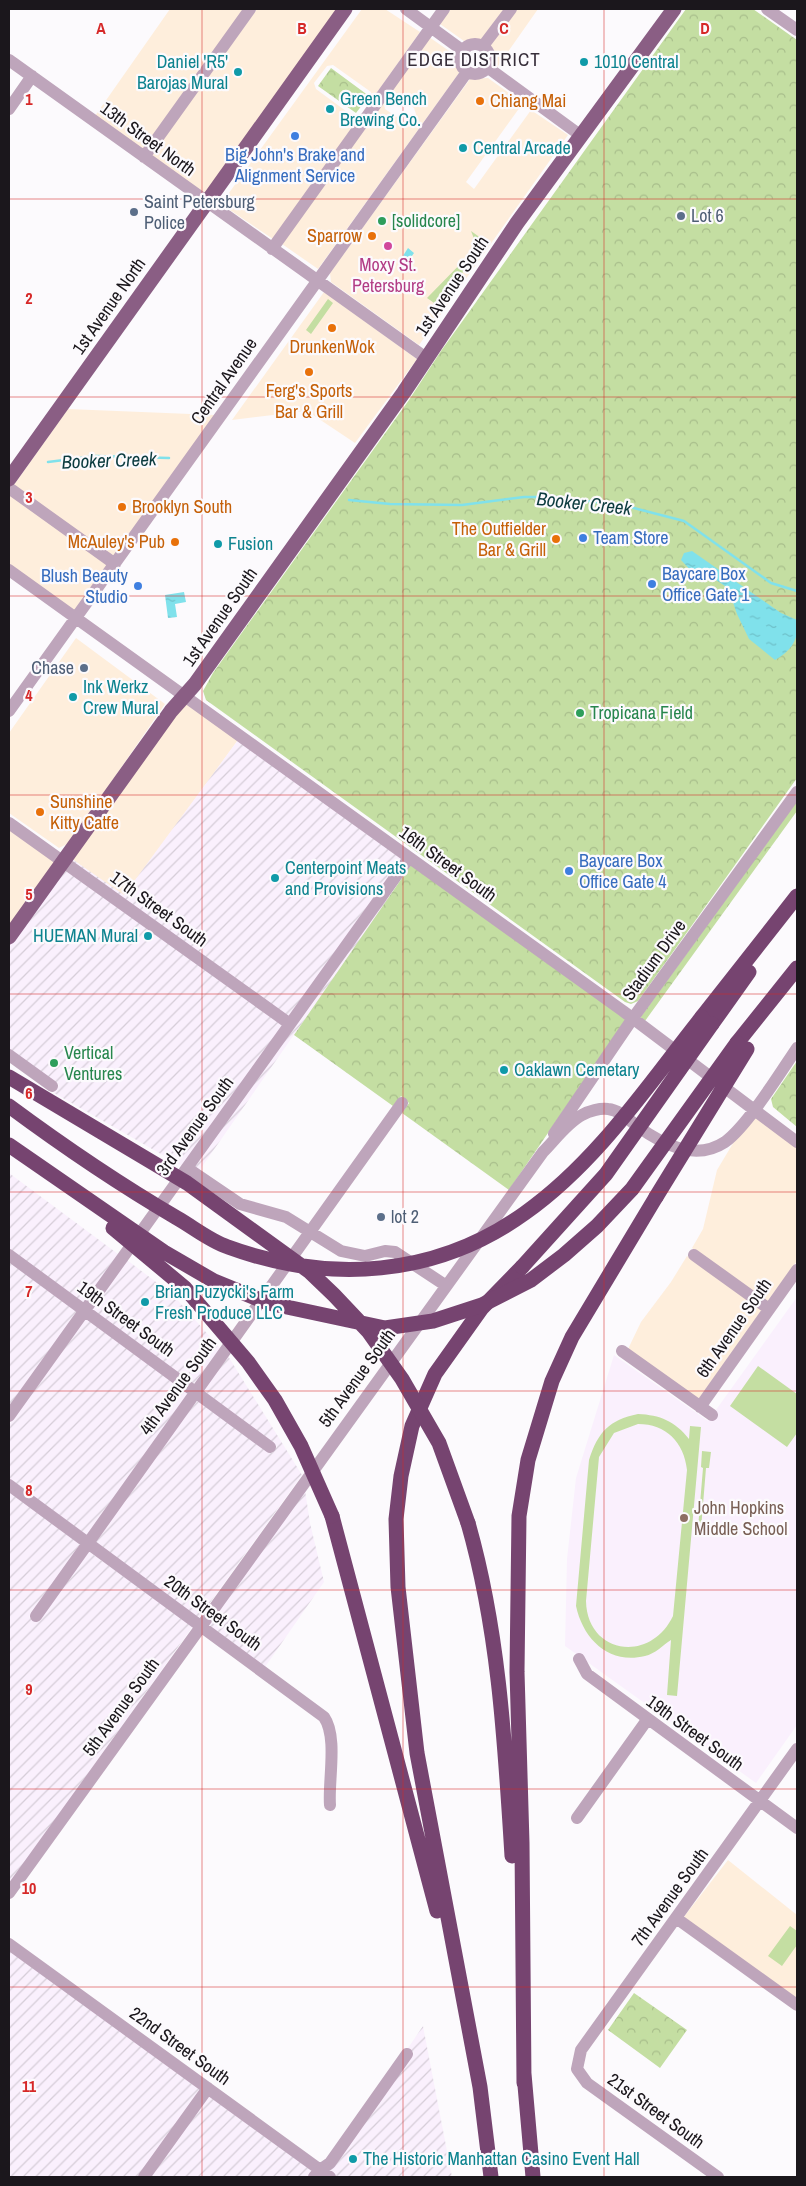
<svg xmlns="http://www.w3.org/2000/svg" width="806" height="2186" font-family="'Archivo Narrow',sans-serif">
<style>
.commercial{fill:#feeedc;fill-rule:evenodd}
.industrial{fill:url(#industrial-furrows)}
.built{fill:#faf0fd}
.green{fill:#c4dea2;fill-rule:evenodd}
.park{fill:url(#park-crowns)}
.water{fill:url(#water-ripples)}
.lines{fill:none;stroke-linecap:round;stroke-linejoin:round}
.stream{stroke:#80e1eb;stroke-width:2.5}
.minor{stroke:#bea5bb;stroke-width:12}
.major{stroke:#8a5e84;stroke-width:15}
.highway{stroke:#764470;stroke-width:15}
.highway-bridge{stroke:#764470;stroke-width:15}
.grid{fill:none;stroke:#d62828;stroke-width:1;stroke-opacity:0.55}
.culture-dot{fill:#0f9aa8;stroke:#fcfafd;stroke-width:2}
.food-dot{fill:#e8710a;stroke:#fcfafd;stroke-width:2}
.shop-dot{fill:#3f7fe0;stroke:#fcfafd;stroke-width:2}
.service-dot{fill:#5c6f8a;stroke:#fcfafd;stroke-width:2}
.leisure-dot{fill:#2e9e5b;stroke:#fcfafd;stroke-width:2}
.hotel-dot{fill:#d1479c;stroke:#fcfafd;stroke-width:2}
.education-dot{fill:#8d6e63;stroke:#fcfafd;stroke-width:2}
.labels{text-anchor:middle;stroke-width:4.5;stroke-linejoin:round;paint-order:stroke}
.culture-label{font-size:18px;fill:#0d838f;stroke:#fcfafd;text-anchor:start}
.food-label{font-size:18px;fill:#c56008;stroke:#fcfafd;text-anchor:start}
.street-label{font-size:18px;fill:#1b171c;stroke:#fcfafd}
.shop-label{font-size:18px;fill:#366cbe;stroke:#fcfafd;text-anchor:start}
.service-label{font-size:18px;fill:#4e5e75;stroke:#fcfafd;text-anchor:start}
.leisure-label{font-size:18px;fill:#27864d;stroke:#fcfafd;text-anchor:start}
.hotel-label{font-size:18px;fill:#b23c85;stroke:#fcfafd}
.education-label{font-size:18px;fill:#785e54;stroke:#fcfafd;text-anchor:start}
.neighbourhood-label{font-size:19px;letter-spacing:1px;fill:#372e3a;stroke:#fcfafd}
.water-label{font-size:19px;font-style:italic;fill:#0c3b3f;stroke:#fcfafd}
.grid-label{font-size:16px;text-anchor:middle;font-weight:bold;fill:#d62828;stroke:#fcfafd;stroke-width:4.5;stroke-linejoin:round;paint-order:stroke}
</style>
<defs>
<pattern id="industrial-furrows" width="10" height="10" patternUnits="userSpaceOnUse" patternTransform="scale(1.25)"><rect width="10" height="10" fill="#faf0fd"/><path d="M-1 1l2-2M0 10L10 0M9 11l2-2" fill="none" stroke="#d6cdd8"/></pattern>
<pattern id="park-crowns" width="20" height="18" patternUnits="userSpaceOnUse" patternTransform="scale(1.25)"><rect width="20" height="18" fill="#c4dea2"/><path d="M2 6a3 3 0 1 1 6 0M12 15a3 3 0 1 1 6 0" fill="none" stroke="#a8be8b"/></pattern>
<pattern id="water-ripples" width="26" height="14" patternUnits="userSpaceOnUse" patternTransform="scale(1.25)"><rect width="26" height="14" fill="#80e1eb"/><path d="M2 4q2-2 4 0t4 0M15 11q2-2 4 0t4 0" fill="none" stroke="#6ec0c9"/></pattern>
</defs>
<rect width="100%" height="100%" fill="#fcfafd"/>
<!-- commercial -->
<path class="commercial" d="M170,9h74l-102,141 -47,-34z
M257,9h81l-133,186 -54,-39z
M362,9h23l35,23 -147,207 -52,-35zM333,65l38,27 1,6 -12,18 -6,1 -38,-28 -2,-6 13,-17z
M451,9h53l-23,31 -8,-1 -9,2 -24,-17z
M517,9h21l-42,60 -2,-2v-15l-4,-6z
M429,37l26,18 4,18 -141,196 -36,-25zM396,94l18,14 2,6 -6,8h-6l-19,-13 -1,-6 6,-8z
M488,78l35,25 -57,79 8,7 57,-79 37,25 -149,210 -88,-63 -1,-9 140,-194z
M324,292l93,67 -62,84 -48,-32 -75,9z
M68,409l147,6 -102,142 -99,-72z
M9,493l99,72 -34,46 -65,-47z
M76,638l89,66 -96,139 -10,5 -50,-35v-80z
M184,702l54,38 -114,156 -52,-37z
M9,828l47,34 -47,66z
M755,1116l42,32v113l-30,41 -75,-54 11,-19 14,-59 18,-30z
M687,1256l75,54 -64,90 -70,-51 13,-27 30,-40z
M728,1860l69,55v85l-114,-82z"/>
<!-- industrial -->
<path class="industrial" d="M238,740l164,118 -114,159 -218,-156 2,-2 52,36z
M65,869l218,156 -101,141 -128,-73 5,-8 -50,-36v-103z
M397,884l-14,23 -184,264 -5,-4z
M9,1173l109,81 -35,50 -74,-55z
M127,1260l46,35 47,53 -26,36 -103,-74z
M9,1261l68,50 -68,95z
M86,1318l103,74 -104,145 -76,-58v-54z
M228,1356l74,119 -103,143 -105,-75 103,-145 75,55 5,-7 -74,-55z
M305,1490l5,33 14,59 -59,85 -57,-43z
M9,1491l71,53 -51,73 9,5 50,-71 105,75 -184,258z
M9,1950l192,139 -64,88h-128z
M423,2026l29,151h-114l-10,-7 6,-4 80,-113 -6,-5z
M209,2095l104,76 -5,6h-157z"/>
<!-- built -->
<path class="built" d="M797,1297v428l-41,58 -191,-137 2,-87 9,-81 38,-123 94,66z"/>
<!-- green -->
<path class="green" d="M471,231l14,10 -42,59 -6,5 -10,-7 45,-46 3,-11z
M328,299l5,4 -22,31 -5,-4z
M758,1366l39,28v39l-10,14 -57,-41z
M638,1414c22,1 37,7 51,25l1,-13 11,1 -24,269 -10,-1 4,-55c-8,5 -16,14 -26,16 -36,9 -62,-17 -69,-50l13,-146c9,-28 20,-40 49,-46zM638,1424c28,0 46,18 49,46l-14,146c-23,48 -86,38 -87,-15l13,-144 15,-24z
M702,1451l9,1 -2,16h-3l-5,61 -3,-1 5,-60 -2,-1z
M790,1926l7,5v14l-15,21 -14,-10z"/>
<!-- park -->
<path class="park" d="M686,9h67l44,31v738l-159,223 -7,3 -6,-2 -419,-302 -3,-9 10,-18 196,-273 32,-49z
M331,68l38,28 -13,17 -38,-27z
M797,801v10l-152,210 -5,-3z
M411,865l215,154 -117,171 -107,-77 7,-10 -8,-7 -8,10 -99,-71z
M797,1061v66l-24,-20 -2,-8z
M634,1993l53,37 -27,38 -52,-38z"/>
<!-- water -->
<path class="water" d="M408,248l6,5 -7,10 -6,-4z
M692,551l89,62 16,7c2,20 -5,30 -22,40l-26,-21 -12,-25 -9,-26 -12,-8 -21,-5 -14,-15 3,-7z
M184,592l2,10 -11,2 2,13 -9,1 -3,-23z"/>
<g class="lines">
<!-- stream -->
<path class="stream" d="M48,462l48,-6 73,2
M349,500l41,4 72,1 62,-8h32l70,9 58,15 87,62 26,8"/>
<!-- minor -->
<path class="minor" d="M406,9l56,41
M767,9l30,21
M460 59a15 15 0 1 1 30 0a15 15 0 1 1-30 0Z
M483,46l28,-37
M9,60l417,298
M487,67l93,68
M9,109l23,-33
M144,157l106,-148
M272,249l172,-240
M9,488l106,76
M9,570l614,441 174,131
M9,711l458,-639
M9,823l281,201
M9,1055l43,31
M554,1134l79,-116 164,-226
M187,1168l53,36 46,13 55,34 24,5 20,-5 10,1 50,33
M9,1255l261,192
M694,1255l75,54
M622,1351l90,64
M700,1407l97,-137
M9,1416l400,-558
M9,1485l315,232c14,20 4,64 6,88
M36,1616l366,-513
M579,1659l8,15 210,154
M577,1818l70,-98
M9,1893l534,-741c12,-12 24,-29 39,-37 7,-4 18,-7 26,-6 11,1 20,10 29,17 25,18 58,36 88,16 23,-17 55,-69 72,-94
M676,1918l121,87
M9,1944l321,233
M144,2177l64,-89
M314,2177l6,-7 10,-7 77,-109
M718,2177l-131,-94 -10,-14 4,-19 216,-301"/>
<!-- major -->
<path class="major" d="M9,479l336,-470
M9,937l162,-226 24,-27 209,-292 113,-169 157,-214"/>
<!-- highway -->
<path class="highway" d="M702,1017l95,-121
M712,1024l37,-52
M737,1043l60,-75
M332,1516l105,395
M468,1523c31,108 37,221 44,333
M524,2074l9,103
M524,2083l-2,-240 -5,-171 2,-156 9,-56 24,-79 20,-44 84,-140
M491,2177l-11,-90 -63,-334 -19,-166 -2,-68 5,-43 11,-50 23,-52 47,-66 40,-41"/>
<!-- highway-bridge -->
<path class="highway-bridge" d="M9,1077l178,106 123,89 24,23 34,36 34,48 37,64 29,80
M9,1106c54,40 110,78 168,112 16,9 33,23 51,29 101,37 208,30 297,-34 72,-51 123,-128 177,-196
M9,1145l155,107 50,29 54,22 117,25 48,-7 49,-16 49,-25 33,-25 33,-29 35,-37 105,-146
M656,1197l91,-148
M113,1228l72,60 63,74 27,38 26,46 31,70
M522,1267l84,-93 106,-150"/>
</g>
<!-- grid -->
<path class="grid" d="M202,9v2168M403,9v2168M604,9v2168M9,199h788M9,397h788M9,596h788M9,795h788M9,994h788M9,1192h788M9,1391h788M9,1590h788M9,1789h788M9,1987h788"/>
<!-- markers -->
<g class="culture-dot">
<circle cx="584" cy="62" r="5"/>
<circle cx="238" cy="72" r="5"/>
<circle cx="330" cy="109" r="5"/>
<circle cx="463" cy="148" r="5"/>
<circle cx="218" cy="544" r="5"/>
<circle cx="73" cy="697" r="5"/>
<circle cx="275" cy="878" r="5"/>
<circle cx="148" cy="936" r="5"/>
<circle cx="504" cy="1070" r="5"/>
<circle cx="145" cy="1302" r="5"/>
<circle cx="353" cy="2159" r="5"/>
</g>
<g class="food-dot">
<circle cx="480" cy="101" r="5"/>
<circle cx="372" cy="236" r="5"/>
<circle cx="332" cy="328" r="5"/>
<circle cx="309" cy="372" r="5"/>
<circle cx="122" cy="507" r="5"/>
<circle cx="556" cy="539" r="5"/>
<circle cx="175" cy="542" r="5"/>
<circle cx="40" cy="812" r="5"/>
</g>
<g class="shop-dot">
<circle cx="295" cy="136" r="5"/>
<circle cx="583" cy="538" r="5"/>
<circle cx="652" cy="584" r="5"/>
<circle cx="138" cy="586" r="5"/>
<circle cx="569" cy="871" r="5"/>
</g>
<g class="service-dot">
<circle cx="134" cy="212" r="5"/>
<circle cx="681" cy="216" r="5"/>
<circle cx="84" cy="668" r="5"/>
<circle cx="381" cy="1217" r="5"/>
</g>
<g class="leisure-dot">
<circle cx="382" cy="221" r="5"/>
<circle cx="580" cy="713" r="5"/>
<circle cx="54" cy="1063" r="5"/>
</g>
<circle class="hotel-dot" cx="388" cy="246" r="5"/>
<circle class="education-dot" cx="684" cy="1518" r="5"/>
<g class="labels">
<!-- culture labels -->
<g class="culture-label">
<text x="228" y="68" text-anchor="end">Daniel 'R5'<tspan x="228" dy="21">Barojas Mural</tspan></text>
<text x="594" y="68">1010 Central</text>
<text x="340" y="105">Green Bench<tspan x="340" dy="21">Brewing Co.</tspan></text>
<text x="473" y="154">Central Arcade</text>
<text x="228" y="550">Fusion</text>
<text x="83" y="693">Ink Werkz<tspan x="83" dy="21">Crew Mural</tspan></text>
<text x="285" y="874">Centerpoint Meats<tspan x="285" dy="21">and Provisions</tspan></text>
<text x="138" y="942" text-anchor="end">HUEMAN Mural</text>
<text x="514" y="1076">Oaklawn Cemetary</text>
<text x="155" y="1298">Brian Puzycki's Farm<tspan x="155" dy="21">Fresh Produce LLC</tspan></text>
<text x="363" y="2165">The Historic Manhattan Casino Event Hall</text>
</g>
<!-- food labels -->
<g class="food-label">
<text x="490" y="107">Chiang Mai</text>
<text x="362" y="242" text-anchor="end">Sparrow</text>
<text x="332" y="353" text-anchor="middle">DrunkenWok</text>
<text x="309" y="397" text-anchor="middle">Ferg's Sports<tspan x="309" dy="21">Bar &amp; Grill</tspan></text>
<text x="132" y="513">Brooklyn South</text>
<text x="546" y="535" text-anchor="end">The Outfielder<tspan x="546" dy="21">Bar &amp; Grill</tspan></text>
<text x="165" y="548" text-anchor="end">McAuley's Pub</text>
<text x="50" y="808">Sunshine<tspan x="50" dy="21">Kitty Catfe</tspan></text>
</g>
<!-- street labels -->
<g class="street-label">
<text transform="translate(148 139) rotate(36)" y="6">13th Street North</text>
<text transform="translate(452 286) rotate(-56)" y="6">1st Avenue South</text>
<text transform="translate(109 306) rotate(-55)" y="6">1st Avenue North</text>
<text transform="translate(224 381) rotate(-55)" y="6">Central Avenue</text>
<text transform="translate(220 617) rotate(-55)" y="6">1st Avenue South</text>
<text transform="translate(448 864) rotate(36)" y="6">16th Street South</text>
<text transform="translate(159 909) rotate(36)" y="6">17th Street South</text>
<text transform="translate(654 960) rotate(-54)" y="6">Stadium Drive</text>
<text transform="translate(195 1126) rotate(-54)" y="6">3rd Avenue South</text>
<text transform="translate(126 1319) rotate(36)" y="6">19th Street South</text>
<text transform="translate(734 1328) rotate(-55)" y="6">6th Avenue South</text>
<text transform="translate(357 1378) rotate(-54)" y="6">5th Avenue South</text>
<text transform="translate(178 1386) rotate(-54)" y="6">4th Avenue South</text>
<text transform="translate(213 1613) rotate(36)" y="6">20th Street South</text>
<text transform="translate(121 1707) rotate(-54)" y="6">5th Avenue South</text>
<text transform="translate(695 1733) rotate(36)" y="6">19th Street South</text>
<text transform="translate(670 1897) rotate(-54)" y="6">7th Avenue South</text>
<text transform="translate(180 2046) rotate(36)" y="6">22nd Street South</text>
<text transform="translate(656 2111) rotate(36)" y="6">21st Street South</text>
</g>
<!-- shop labels -->
<g class="shop-label">
<text x="295" y="161" text-anchor="middle">Big John's Brake and<tspan x="295" dy="21">Alignment Service</tspan></text>
<text x="593" y="544">Team Store</text>
<text x="662" y="580">Baycare Box<tspan x="662" dy="21">Office Gate 1</tspan></text>
<text x="128" y="582" text-anchor="end">Blush Beauty<tspan x="128" dy="21">Studio</tspan></text>
<text x="579" y="867">Baycare Box<tspan x="579" dy="21">Office Gate 4</tspan></text>
</g>
<!-- service labels -->
<g class="service-label">
<text x="144" y="208">Saint Petersburg<tspan x="144" dy="21">Police</tspan></text>
<text x="691" y="222">Lot 6</text>
<text x="74" y="674" text-anchor="end">Chase</text>
<text x="391" y="1223">lot 2</text>
</g>
<!-- leisure labels -->
<g class="leisure-label">
<text x="392" y="227">[solidcore]</text>
<text x="590" y="719">Tropicana Field</text>
<text x="64" y="1059">Vertical<tspan x="64" dy="21">Ventures</tspan></text>
</g>
<!-- hotel labels -->
<g class="hotel-label">
<text x="388" y="271">Moxy St.<tspan x="388" dy="21">Petersburg</tspan></text>
</g>
<!-- education labels -->
<g class="education-label">
<text x="694" y="1514">John Hopkins<tspan x="694" dy="21">Middle School</tspan></text>
</g>
<!-- neighbourhood labels -->
<g class="neighbourhood-label">
<text x="474" y="66">EDGE DISTRICT</text>
</g>
<!-- water labels -->
<g class="water-label">
<text transform="translate(109 460) rotate(-2)" y="7">Booker Creek</text>
<text transform="translate(584 503) rotate(6)" y="7">Booker Creek</text>
</g>
</g>
<g class="grid-label">
<text x="101" y="34">A</text>
<text x="302" y="34">B</text>
<text x="504" y="34">C</text>
<text x="705" y="34">D</text>
<text x="29" y="105">1</text>
<text x="29" y="304">2</text>
<text x="29" y="503">3</text>
<text x="29" y="701">4</text>
<text x="29" y="900">5</text>
<text x="29" y="1099">6</text>
<text x="29" y="1297">7</text>
<text x="29" y="1496">8</text>
<text x="29" y="1695">9</text>
<text x="29" y="1894">10</text>
<text x="29" y="2092">11</text>
</g>
<!-- border -->
<rect width="806" height="2186" fill="none" stroke="#1b171c" stroke-width="20"/>
</svg>
